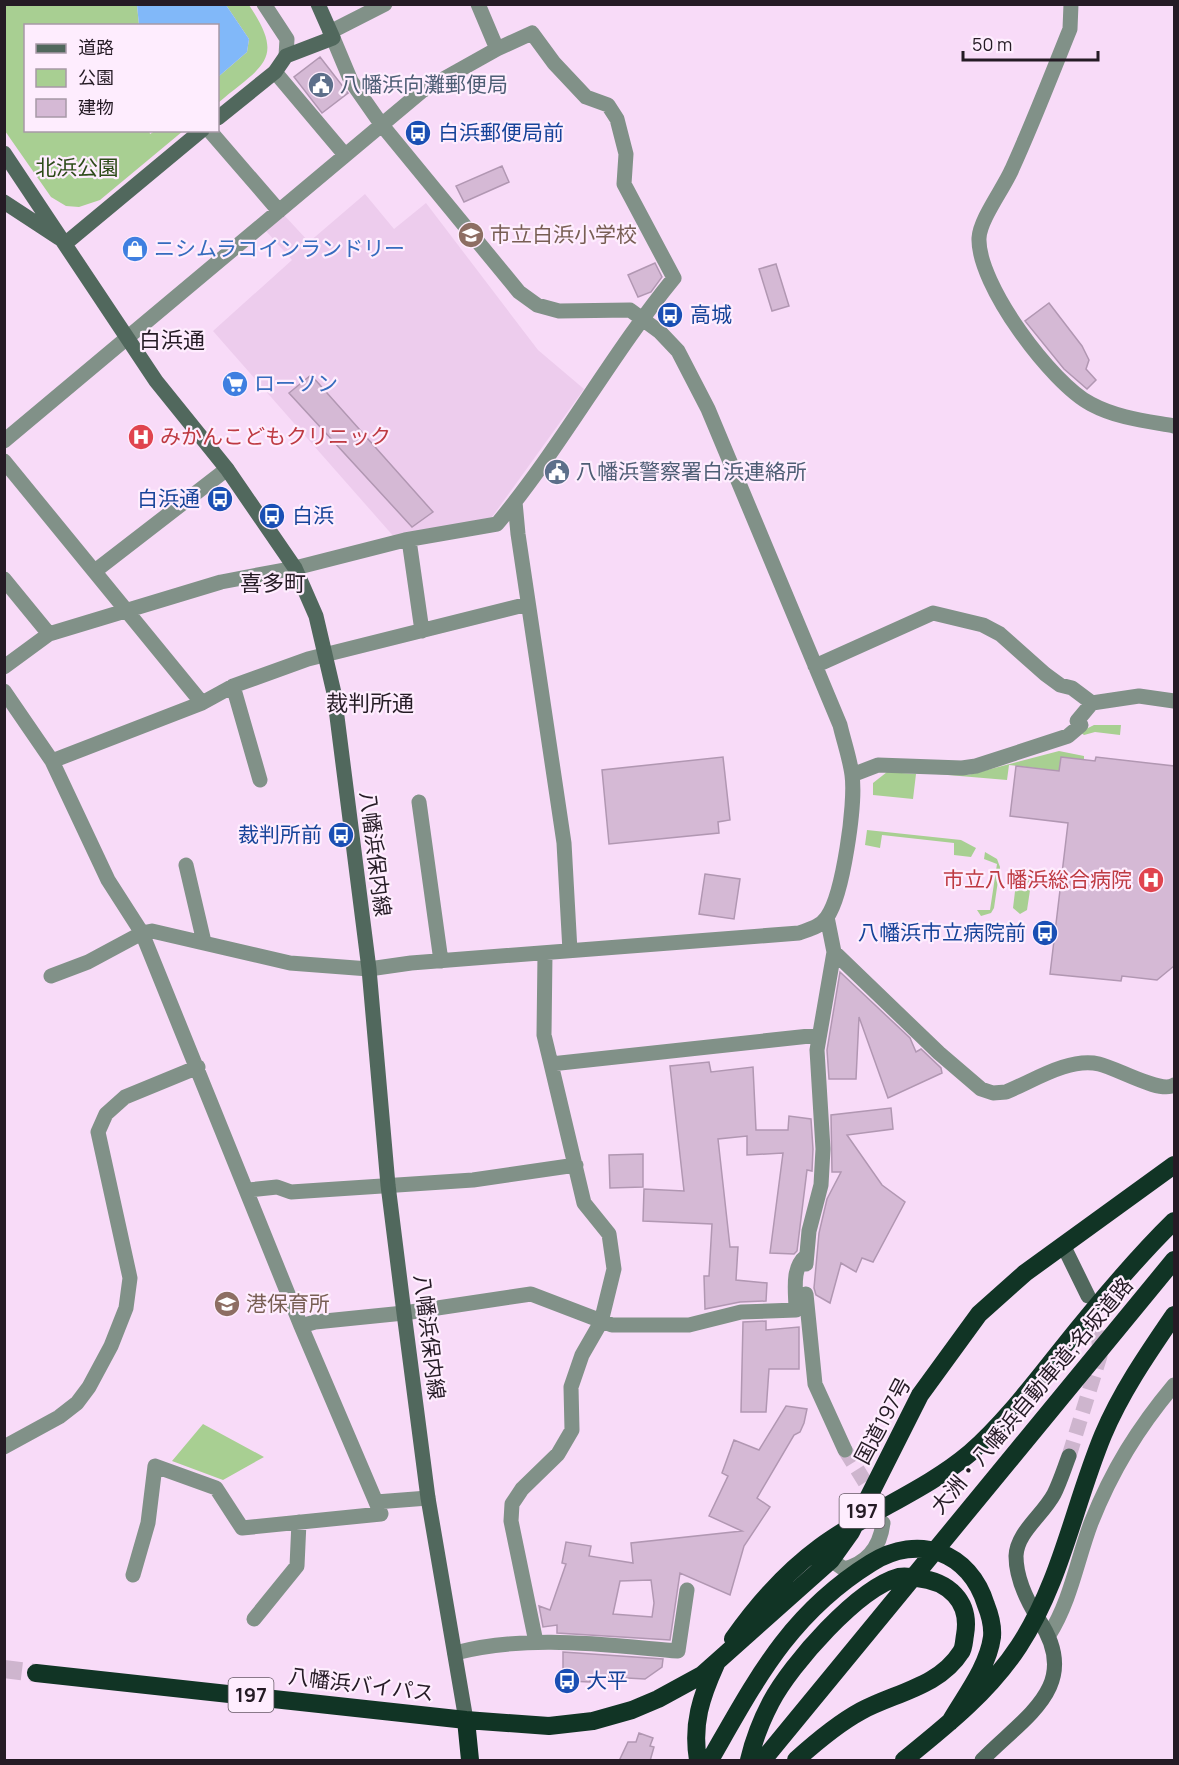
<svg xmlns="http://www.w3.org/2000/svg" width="1179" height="1765" font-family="Manrope,'Noto Sans JP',sans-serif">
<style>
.built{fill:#edcced}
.green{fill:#a8cf92}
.water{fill:#81b8f9}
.building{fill:#d5b9d5;stroke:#b197b2;stroke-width:1.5;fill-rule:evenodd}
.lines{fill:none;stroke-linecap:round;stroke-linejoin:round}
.street-tunnel{stroke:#ceb5ce;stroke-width:15;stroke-dasharray:15 8;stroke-linecap:butt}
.secondary-tunnel{stroke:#ceb5ce;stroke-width:15;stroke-dasharray:15 8;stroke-linecap:butt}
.highway-tunnel{stroke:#ceb5ce;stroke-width:18;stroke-dasharray:18 9;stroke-linecap:butt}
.street{stroke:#819188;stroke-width:15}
.secondary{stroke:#51685d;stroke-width:15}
.highway{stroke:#113425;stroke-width:18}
.labels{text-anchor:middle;stroke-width:4.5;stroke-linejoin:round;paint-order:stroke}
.shield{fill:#feedfe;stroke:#665a66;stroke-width:1.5}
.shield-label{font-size:20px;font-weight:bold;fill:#251b25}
.service-label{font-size:21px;fill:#4e5e75;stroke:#feedfe;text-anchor:start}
.transit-label{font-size:21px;fill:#164399;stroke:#feedfe;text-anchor:start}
.park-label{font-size:21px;fill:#2d4b19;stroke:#feedfe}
.education-label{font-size:21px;fill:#785e54;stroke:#feedfe;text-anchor:start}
.shop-label{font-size:21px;fill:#366cbe;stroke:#feedfe;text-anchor:start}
.health-label{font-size:21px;fill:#be3a42;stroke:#feedfe;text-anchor:start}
.street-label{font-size:21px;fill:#251b25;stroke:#feedfe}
.neighbourhood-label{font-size:22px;fill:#251b25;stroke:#feedfe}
</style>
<rect width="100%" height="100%" fill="#f8dbf8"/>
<!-- built -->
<path class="built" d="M365,194l29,35 32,-26 112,147 46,39 -92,128 -97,21 -182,-207 79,-71 -26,-29 18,-16 25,27z"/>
<!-- green -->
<path class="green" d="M4,5h133l2,20 -113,1v104h123l1,4 5,-3h28l-83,69 -21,7 -13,-1 -15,-9 -46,-66z
M226,5h23c38,56 12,61 -31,98v-26l29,-25 2,-13z
M1094,725h27l-1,10 -25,-3 -11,3 -4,-3z
M1059,751l25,5v4l-23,-3 -2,14 -50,-6 -2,15 -71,-6 32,1z
M887,772l29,2 -3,25 -40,-4v-12z
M867,830l94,10 15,8 -5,9 -17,-2v-12l-72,-8 -2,13 -15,-3z
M985,852l12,7 3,8 -6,41 -3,5 -10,3 -4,-6h13l7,-46 -13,-5z
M1022,870l10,7 -5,33 -7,4 -7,-6 4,-33z
M203,1424l61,33 -41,23 -51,-19z"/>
<!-- water -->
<path class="water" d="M137,5h89l23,34 -2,13 -29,25v-51l-79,-1z"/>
<!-- building -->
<path class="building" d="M320,57l28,36 -26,20 -28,-36z
M502,166l7,16 -45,20 -8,-16z
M655,263l7,14 -11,15 -13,5 -10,-22z
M776,264l13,42 -17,5 -13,-42z
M1049,303l33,43 7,14 -3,9 10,11 -9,9 -23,-20 -39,-48z
M311,375l122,137 -21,15 -123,-134z
M723,757l7,63 -12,2 1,11 -110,11 -7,-74z
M1061,757l34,4 1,-4 78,9v200l-17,14 -35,-4 -1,5 -71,-7 18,-151 -58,-7 6,-50 43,5z
M705,874l35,5 -6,40 -35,-5z
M840,972l70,66 6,14 5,-3 20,19 1,5 -54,25 -29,-81 -3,62h-27l-2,-29z
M709,1062l2,10 42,-5 3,63h32l1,-14 22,3 2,30 -1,22 -5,-1 -10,81 -3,3 -24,-1 13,-100 -36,2v-19l-29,3 12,108h8l-2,33 31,3 -1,18 -26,1 -35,7 -1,-33h5l3,-52 -69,-3 1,-32 40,2 -14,-125z
M891,1108l2,21 -46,6 35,50 23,17 -32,60 -11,-4 -6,14 -15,-9 -11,40 -14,-8 -2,-7 5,-55 8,-34 14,-27h-9l-1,-57z
M643,1154v33l-33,1 -1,-33z
M766,1321v9l33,-3v42h-30l-3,43h-25l2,-90z
M786,1406l21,3 -3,14 -4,9 -6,3 -37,63 13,9 -26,39 -14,49 -50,-22 -10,67 -113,-7v-8l-14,2 -4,-21 11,4 16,-46 -4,-1 4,-21 25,4 -2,10 44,7 -2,-20 111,-12 -33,-15 19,-40 -6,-3 12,-33 25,10zM651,1580l3,23 -2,14 -39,-3 7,-33z
M563,1652l100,7 -1,8 -17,12 -55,-3v6l-23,-1v-10h-4z
M639,1733l14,5 -3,8 4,1 -4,14h-31l9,-19h8z"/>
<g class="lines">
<!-- street-tunnel -->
<path class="street-tunnel" d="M845,1450l30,48"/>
<!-- secondary-tunnel -->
<path class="secondary-tunnel" d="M1069,1456l31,-100 -2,-28 -8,-25"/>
<!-- highway-tunnel -->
<path class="highway-tunnel" d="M4,1669l32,4"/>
<!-- street -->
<path class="street" d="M264,4l23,35 -1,17
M478,4l19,45
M1071,4l-1,25c-19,47 -37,94 -58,140 -8,19 -32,50 -33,69 -2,46 73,146 112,166 26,14 55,17 83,22
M330,32l55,-28
M275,72l70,83
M209,130l70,81
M4,441l418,-350 75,-42 35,-16 22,30 32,34 22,8 9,14 9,35 -2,30 50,94c-64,78 -112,168 -177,246l-92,16 -110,28 -74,14 -172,52 -45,33
M4,461l198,242
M515,502l3,32 46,309 6,108
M409,540l13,91
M95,571l132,-102
M4,579l45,55
M815,666l118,-53 50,12 17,9 45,40 15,11 12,3 20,15
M233,686l27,94
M4,691l48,70 56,119 34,53 159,393 75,176 52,-4
M52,761l150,-58 31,-17 75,-27 220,-55
M852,775l26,-10 84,3 14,-2 92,-30 13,-11 -4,-4 15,-18 47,-7 35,5
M419,802l22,159
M186,865l18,77
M834,952l105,101 42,36 12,4 13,-1c27,-11 63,-35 93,-28 18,4 61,30 75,21
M51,976l37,-14 54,-29 10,-2 138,32 79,6 42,-6 388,-30c11,-4 21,-6 28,-16 16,-22 29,-114 25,-142 -2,-16 -8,-33 -12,-50l-132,-316 -30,-58 -18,-19 -30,-22 -71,1 -22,-6 -18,-13 -138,-168 -30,-43 -18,-43
M551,1064l268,-29
M248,1190l29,-3 14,5 182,-12 103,-15
M806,1264l3,-33 12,-46 2,-36 -6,-99 17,-98 -7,-35
M806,1294l9,90 30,66
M301,1326l14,-4 89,-9 127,-19 81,31h77l52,-13 55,-2c0,-18 -5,-42 10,-54
M4,1447l55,-30 18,-14 12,-16 22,-41 15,-38 4,-30 -32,-146 8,-18 19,-17 73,-30
M831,1560l13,9c24,-6 36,-22 39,-46
M133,1575l15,-52 7,-57 61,22 26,40 139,-14 -5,-12
M254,1619l43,-53 2,-44
M1049,1635c22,-35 28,-75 42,-112 21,-53 47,-95 83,-138
M536,1642l-25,-121 1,-17 10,-15 36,-35 14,-24 -1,-43 11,-32 19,-33 13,-53 -5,-35 -25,-31 -33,-139 -7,-29 1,-81
M455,1653c72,-19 150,-8 223,-2l9,-61"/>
<!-- secondary -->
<path class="secondary" d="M218,118l57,-46 11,-16 47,-18 -15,-34
M4,153l152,228 71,88 68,99 21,48 18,77 35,276 19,216 16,128 24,185 38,222
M4,202l55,36
M66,243l136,-113
M1064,1247l24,49
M982,1760c43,-44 101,-74 57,-140 -12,-19 -23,-41 -23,-64 1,-24 27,-41 38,-62 6,-12 10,-25 15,-38"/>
<!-- highway -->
<path class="highway" d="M733,1639c24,-34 53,-67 87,-92 47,-35 105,-56 150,-94 34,-30 62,-67 90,-102 36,-45 73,-90 114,-130
M36,1673l430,47 83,6 44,-5 39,-11 26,-11 44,-24 129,-115 20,-28 69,-137 59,-81 46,-41 149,-108
M466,1720l4,40
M698,1760c-6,-36 3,-63 18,-96
M710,1760c46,-80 79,-146 161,-197 48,-30 99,-11 115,42 4,10 7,21 6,32 -4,30 -27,59 -42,85
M749,1760c5,-21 12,-39 22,-58 20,-38 87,-114 128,-125 6,-1 13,0 18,1 31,3 54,23 48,57 -1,5 -1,13 -4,17 -22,35 -67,41 -100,59 -24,13 -45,31 -65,49
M763,1760l411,-500
M904,1760c42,-34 85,-68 115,-114 42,-64 55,-141 84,-211 18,-43 45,-82 71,-120"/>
</g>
<!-- icons -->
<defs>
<g id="civic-disc" transform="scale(1.35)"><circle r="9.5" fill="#5c6f8a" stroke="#feedfe"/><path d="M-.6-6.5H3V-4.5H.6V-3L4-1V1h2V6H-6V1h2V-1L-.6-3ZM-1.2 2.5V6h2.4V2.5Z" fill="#fff"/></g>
<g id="bus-disc" transform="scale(1.35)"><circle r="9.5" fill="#1a4fb4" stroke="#feedfe"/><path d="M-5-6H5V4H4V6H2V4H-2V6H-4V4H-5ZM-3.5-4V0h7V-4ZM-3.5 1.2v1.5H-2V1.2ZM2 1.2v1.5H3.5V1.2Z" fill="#fff"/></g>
<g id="school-disc" transform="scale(1.35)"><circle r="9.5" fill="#8d6e63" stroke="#feedfe"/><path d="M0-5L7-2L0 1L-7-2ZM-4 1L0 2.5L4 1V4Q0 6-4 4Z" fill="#fff"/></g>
<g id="shop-disc" transform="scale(1.35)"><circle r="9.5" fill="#3f7fe0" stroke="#feedfe"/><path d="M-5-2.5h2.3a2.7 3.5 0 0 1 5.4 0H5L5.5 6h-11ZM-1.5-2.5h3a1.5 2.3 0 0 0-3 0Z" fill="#fff"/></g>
<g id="supermarket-disc" transform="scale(1.35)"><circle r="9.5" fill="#3f7fe0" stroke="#feedfe"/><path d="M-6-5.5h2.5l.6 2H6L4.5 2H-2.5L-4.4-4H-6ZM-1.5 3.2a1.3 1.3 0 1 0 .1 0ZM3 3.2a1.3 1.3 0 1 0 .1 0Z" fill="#fff"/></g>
<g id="hospital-disc" transform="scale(1.35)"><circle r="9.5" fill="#e0444e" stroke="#feedfe"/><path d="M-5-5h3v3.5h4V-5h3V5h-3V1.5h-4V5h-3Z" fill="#fff"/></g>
</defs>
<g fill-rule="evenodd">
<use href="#civic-disc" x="321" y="85"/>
<use href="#bus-disc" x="418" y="133"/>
<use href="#school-disc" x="471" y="235"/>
<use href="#shop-disc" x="135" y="249"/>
<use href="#bus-disc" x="670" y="315"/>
<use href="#supermarket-disc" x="235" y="384"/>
<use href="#hospital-disc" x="141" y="437"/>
<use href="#civic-disc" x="557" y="472"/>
<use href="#bus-disc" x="220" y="499"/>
<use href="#bus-disc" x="272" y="516"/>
<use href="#bus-disc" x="341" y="835"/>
<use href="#hospital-disc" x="1151" y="880"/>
<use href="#bus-disc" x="1045" y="933"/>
<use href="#school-disc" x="227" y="1304"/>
<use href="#bus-disc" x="567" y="1681"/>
</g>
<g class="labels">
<!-- shield labels -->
<g class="shield">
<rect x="839.5" y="1494" width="45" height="34" rx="4.5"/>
<rect x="228.5" y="1678" width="45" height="34" rx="4.5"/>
</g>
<g class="shield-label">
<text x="862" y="1518">197</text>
<text x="251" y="1702">197</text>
</g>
<!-- service labels -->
<g class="service-label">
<text x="340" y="92">八幡浜向灘郵便局</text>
<text x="576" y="479">八幡浜警察署白浜連絡所</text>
</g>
<!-- transit labels -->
<g class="transit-label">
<text x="438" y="140">白浜郵便局前</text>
<text x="690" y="322">高城</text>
<text x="200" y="506" text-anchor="end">白浜通</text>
<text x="292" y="523">白浜</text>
<text x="322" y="842" text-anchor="end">裁判所前</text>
<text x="1026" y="940" text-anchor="end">八幡浜市立病院前</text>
<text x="586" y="1688">大平</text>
</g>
<!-- park labels -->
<g class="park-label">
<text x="77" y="175">北浜公園</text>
</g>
<!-- education labels -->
<g class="education-label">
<text x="490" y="242">市立白浜小学校</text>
<text x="246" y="1311">港保育所</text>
</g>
<!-- shop labels -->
<g class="shop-label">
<text x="154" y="256">ニシムラコインランドリー</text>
<text x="254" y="391">ローソン</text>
</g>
<!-- health labels -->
<g class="health-label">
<text x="160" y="444">みかんこどもクリニック</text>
<text x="1132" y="887" text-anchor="end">市立八幡浜総合病院</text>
</g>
<!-- street labels -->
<g class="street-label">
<text transform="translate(375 854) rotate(83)" y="7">八幡浜保内線</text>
<text transform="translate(429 1337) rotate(83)" y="7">八幡浜保内線</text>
<text transform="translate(1032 1396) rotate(-50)" y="7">大洲・八幡浜自動車道;名坂道路</text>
<text transform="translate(883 1421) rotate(-62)" y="7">国道197号</text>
<text transform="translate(361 1685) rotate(7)" y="7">八幡浜バイパス</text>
</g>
<!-- neighbourhood labels -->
<g class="neighbourhood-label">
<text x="172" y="348">白浜通</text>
<text x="273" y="591">喜多町</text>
<text x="370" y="711">裁判所通</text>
</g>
</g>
<!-- border -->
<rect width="1179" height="1765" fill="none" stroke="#251b25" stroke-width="12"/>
<!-- legend -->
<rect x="24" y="24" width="195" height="108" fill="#feedfe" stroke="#a799a7" stroke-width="1.5"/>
<rect x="36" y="44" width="30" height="9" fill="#51685d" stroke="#a799a7" stroke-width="1.5"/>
<text x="78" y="54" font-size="18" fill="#251b25">道路</text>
<rect x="36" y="69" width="30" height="18" fill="#a8cf92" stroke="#a799a7" stroke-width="1.5"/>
<text x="78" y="84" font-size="18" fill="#251b25">公園</text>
<rect x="36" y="99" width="30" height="18" fill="#d5b9d5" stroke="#a799a7" stroke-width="1.5"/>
<text x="78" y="114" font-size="18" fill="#251b25">建物</text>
<!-- scale -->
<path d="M963 51v9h135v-9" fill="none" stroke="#251b25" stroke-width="3"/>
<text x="972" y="51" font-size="18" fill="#251b25" stroke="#feedfe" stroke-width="4.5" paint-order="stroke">50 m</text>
</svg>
